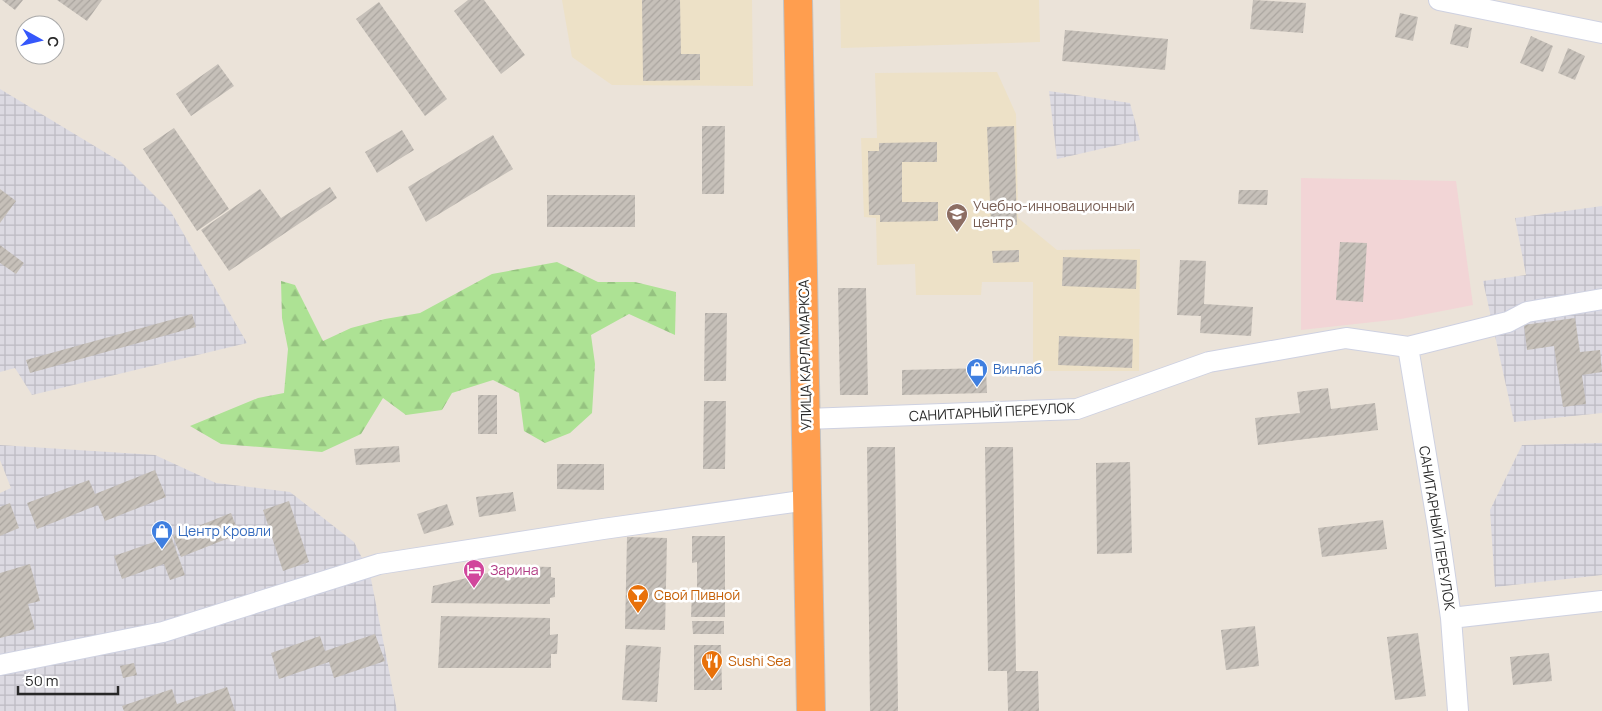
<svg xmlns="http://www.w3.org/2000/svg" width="1602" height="711" font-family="Manrope,sans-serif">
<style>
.industrial{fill:url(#industrial-grid)}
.education{fill:#ede1c7}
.medical{fill:#f2d5d6}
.forest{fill:url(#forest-firs)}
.building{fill:url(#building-hatch)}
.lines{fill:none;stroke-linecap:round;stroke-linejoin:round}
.minor-casing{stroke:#ced1e1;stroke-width:22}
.highway-casing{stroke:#c3c3c3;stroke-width:30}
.minor{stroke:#fff;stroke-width:20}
.highway{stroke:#ff9e4f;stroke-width:28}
.labels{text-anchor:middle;stroke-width:5;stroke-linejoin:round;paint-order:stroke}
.education-label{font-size:14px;fill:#785e54;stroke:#fff;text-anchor:start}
.street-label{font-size:14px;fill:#282828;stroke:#fff}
.shop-label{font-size:14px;fill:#366cbe;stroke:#fff;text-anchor:start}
.hotel-label{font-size:14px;fill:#b23c85;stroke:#fff;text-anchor:start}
.food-label{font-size:14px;fill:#c56008;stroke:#fff;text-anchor:start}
</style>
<defs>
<pattern id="industrial-grid" width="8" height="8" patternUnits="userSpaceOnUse" patternTransform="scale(1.25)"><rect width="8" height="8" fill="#dcdae2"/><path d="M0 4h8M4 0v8" fill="none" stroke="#bdbbc2"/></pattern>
<pattern id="forest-firs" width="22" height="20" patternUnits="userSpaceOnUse" patternTransform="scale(1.25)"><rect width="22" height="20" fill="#ade294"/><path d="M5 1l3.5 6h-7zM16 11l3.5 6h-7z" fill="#95c280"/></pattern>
<pattern id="building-hatch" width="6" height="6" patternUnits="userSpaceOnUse" patternTransform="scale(1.25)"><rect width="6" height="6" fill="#c6c0b9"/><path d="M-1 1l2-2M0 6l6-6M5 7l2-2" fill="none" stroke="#aaa59f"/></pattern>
</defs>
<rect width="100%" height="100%" fill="#ebe3d9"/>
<!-- industrial -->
<path class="industrial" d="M0,89l121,73 50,50 76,131 -215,52 -17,-27 -15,4z
M1049,91l81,12 10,37 -83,19z
M1602,206v207l-88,9 -31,-141 43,-6 -11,-57z
M1602,443v132l-107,12 -5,-77 32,-65z
M0,445l155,10 61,28 74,9 64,50 16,32 27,137h-397v-218l11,-5 -11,-28z"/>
<!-- education -->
<path class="education" d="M562,0h190l1,86 -141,-1 -40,-28z
M840,0h199l1,42 -199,6z
M997,72l19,42 2,104 39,32 83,-1 -1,122h-106v-89h-51l-1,13h-65l-1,-31 -38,1 -1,-47 -12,-1 -3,-79h16l-2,-65z"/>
<!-- medical -->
<path class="medical" d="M1301,178l155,3 17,124 -72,14 -100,11z"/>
<!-- forest -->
<path class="forest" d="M557,262l41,20h37l41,10 -1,43 -46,-21 -38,21 4,29 -3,49 -22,20 -25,10 -21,-12 -5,-38 -26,-13 -41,13 -10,17 -36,5 -23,-17 -22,36 -39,18 -101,-8 -31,-18 68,-28 26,-5 4,-44 -6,-31 -1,-37 14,4 28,56 28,-13 34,-9 35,-6 72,-39z"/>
<!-- building -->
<path class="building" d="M2,0h21l-8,10z
M57,0h45l-15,21z
M468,0h16l41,55 -24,19 -47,-63z
M642,0h38l1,54h19v26l-57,1z
M1253,0l53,3 -3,30 -53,-4z
M379,2l68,97 -22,17 -69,-97z
M1400,13l18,4 -5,24 -18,-4z
M1455,24l17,4 -4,20 -18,-4z
M1065,30l103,9 -3,31 -103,-9z
M1531,36l22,10 -10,26 -23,-9z
M1568,48l17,8 -10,24 -17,-7z
M218,64l16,22 -43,30 -15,-22z
M702,126h23l-1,68h-22z
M1014,126l3,99h-26l-4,-98z
M174,128l55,81 -32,22 -54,-82z
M402,130l12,20 -37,23 -12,-21z
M493,135l20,34 -87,53 -18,-35z
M937,142v20h-35v40h36v19l-58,1v-7h-11l-1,-64h11v-8z
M330,187l7,11 -108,73 -28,-41 59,-41 21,29z
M0,189l16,12 -16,22z
M1239,190h29l-1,15 -29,-1z
M547,195h88v32h-88z
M1340,242l27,1 -4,59 -27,-2z
M0,245l24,18 -8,11 -16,-11z
M1019,250v12l-26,1 -1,-12z
M1063,257l74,3 -1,29 -74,-3z
M1180,260l26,1 -2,43 49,3 -2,29 -51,-3 1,-17 -24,-1z
M838,288h28l2,107h-28z
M705,313h22l-1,68h-22z
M192,314l4,13 -166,46 -4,-13z
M1575,318l5,34 20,-2 2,22 -20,3 4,29 -23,3 -9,-61 -27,4 -3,-25z
M1059,336l74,3 -1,29 -74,-3z
M986,368l1,25 -85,2v-25z
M1328,388l3,21 44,-6 3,27 -120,15 -3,-27 45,-5 -3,-21z
M478,395h19v39h-19z
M704,401h22l-1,68h-22z
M399,446l1,16 -44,3 -2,-16z
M867,447h28l3,264h-28z
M985,447h28l3,224h22l1,40h-31l-1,-40h-19z
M1130,462l2,91 -35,1 -1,-91z
M557,464h47v26l-47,-1z
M155,470l11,27 -61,24 -7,-16 -61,24 -10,-26 62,-23 6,14z
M513,492l3,19 -37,6 -3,-20z
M289,501l20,61 -26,9 -20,-61z
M10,503l9,25 -19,8v-29z
M447,504l7,21 -30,9 -7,-20z
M231,513l8,21 -58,23 -8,-21z
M1383,520l4,29 -65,8 -4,-29z
M171,536l14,39 -15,5 -6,-16 -42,15 -8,-23z
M692,536h33v81h-34l1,-25h5v-30l-5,1z
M627,537l40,1 -2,92 -40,-1z
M30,564l10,37 -12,3 7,25 -35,9v-65z
M517,566l34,1v10l4,1v19l-5,1v6l-119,-1 2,-17z
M441,616l109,2v17l8,-1 -1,20h-6v14h-113z
M692,621h32v13h-31z
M1255,626l4,40 -33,4 -5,-40z
M1418,633l8,63 -31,4 -8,-63z
M375,634l10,27 -51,17 -5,-16 -50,17 -8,-26 49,-17 5,15z
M626,645l35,2 -4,55 -35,-2z
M694,645h27l1,45h-28z
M1549,653l3,28 -39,4 -3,-28z
M134,663l3,12 -14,3 -3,-12z
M227,687l8,24h-111l-2,-5 50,-17 5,15z"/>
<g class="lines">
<!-- minor casing -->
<g class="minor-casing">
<path id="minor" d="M1439,0l163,33
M1408,347l30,180 13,91 7,93
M806,419l271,-10 132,-47 137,-24 62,9 100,-25 19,-10 75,-13
M1451,618l151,-17
M0,665l163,-33 216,-68 224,-35 205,-29"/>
</g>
<!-- highway casing -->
<g class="highway-casing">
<path id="highway" d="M798,0l13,711"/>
</g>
<!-- minor -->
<use href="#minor" class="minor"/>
<!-- highway -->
<use href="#highway" class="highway"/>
</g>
<!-- icons -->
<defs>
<g id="university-pin" transform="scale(1.125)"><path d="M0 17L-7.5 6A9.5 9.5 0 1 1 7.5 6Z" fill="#8d6e63" stroke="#fff"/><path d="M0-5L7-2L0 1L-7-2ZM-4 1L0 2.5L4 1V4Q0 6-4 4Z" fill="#fff"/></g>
<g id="shop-pin" transform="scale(1.125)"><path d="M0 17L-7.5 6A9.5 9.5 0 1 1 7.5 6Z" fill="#3f7fe0" stroke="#fff"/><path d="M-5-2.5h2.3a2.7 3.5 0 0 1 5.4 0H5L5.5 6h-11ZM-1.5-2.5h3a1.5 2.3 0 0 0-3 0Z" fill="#fff"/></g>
<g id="hotel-pin" transform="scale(1.125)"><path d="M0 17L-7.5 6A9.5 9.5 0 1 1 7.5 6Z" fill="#d1479c" stroke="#fff"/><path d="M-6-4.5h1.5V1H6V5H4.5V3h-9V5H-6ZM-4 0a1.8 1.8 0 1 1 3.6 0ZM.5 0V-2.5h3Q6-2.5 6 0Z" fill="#fff"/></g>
<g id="bar-pin" transform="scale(1.125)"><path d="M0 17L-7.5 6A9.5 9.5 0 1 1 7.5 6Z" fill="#e8710a" stroke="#fff"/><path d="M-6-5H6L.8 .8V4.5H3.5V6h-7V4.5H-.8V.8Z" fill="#fff"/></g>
<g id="restaurant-pin" transform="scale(1.125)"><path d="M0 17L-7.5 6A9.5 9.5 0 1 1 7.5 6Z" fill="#e8710a" stroke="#fff"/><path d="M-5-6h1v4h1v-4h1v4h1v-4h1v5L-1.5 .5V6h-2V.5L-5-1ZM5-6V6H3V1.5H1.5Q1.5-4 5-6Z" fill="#fff"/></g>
</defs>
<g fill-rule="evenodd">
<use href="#university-pin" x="957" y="214"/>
<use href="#shop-pin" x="977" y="369"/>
<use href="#shop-pin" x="162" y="531"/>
<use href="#hotel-pin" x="474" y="570"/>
<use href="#bar-pin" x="638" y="595"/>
<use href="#restaurant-pin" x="712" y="661"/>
</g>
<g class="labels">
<!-- education labels -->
<g class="education-label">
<text x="973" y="211">Учебно-инновационный<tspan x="973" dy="16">центр</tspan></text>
</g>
<!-- street labels -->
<g class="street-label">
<text transform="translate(805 355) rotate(-91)" y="5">УЛИЦА КАРЛА МАРКСА</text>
<text transform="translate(992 412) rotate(-3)" y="5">САНИТАРНЫЙ ПЕРЕУЛОК</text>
<text transform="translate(1437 528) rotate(81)" y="5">САНИТАРНЫЙ ПЕРЕУЛОК</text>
</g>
<!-- shop labels -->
<g class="shop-label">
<text x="993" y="374">Винлаб</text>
<text x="178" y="536">Центр Кровли</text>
</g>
<!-- hotel labels -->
<g class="hotel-label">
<text x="490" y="575">Зарина</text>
</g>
<!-- food labels -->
<g class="food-label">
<text x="654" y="600">Свой Пивной</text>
<text x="728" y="666">Sushi Sea</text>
</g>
</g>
<!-- north arrow -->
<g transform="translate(40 40) rotate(98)"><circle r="24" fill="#ffffff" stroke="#a9a9a9"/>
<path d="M0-4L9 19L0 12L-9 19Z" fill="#3557fb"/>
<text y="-8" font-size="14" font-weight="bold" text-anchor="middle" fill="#282828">С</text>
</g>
<!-- scale -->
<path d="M18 686v8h100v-8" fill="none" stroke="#282828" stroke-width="2.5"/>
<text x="25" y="686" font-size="15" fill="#282828" stroke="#ffffff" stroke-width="4" paint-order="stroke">50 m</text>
</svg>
